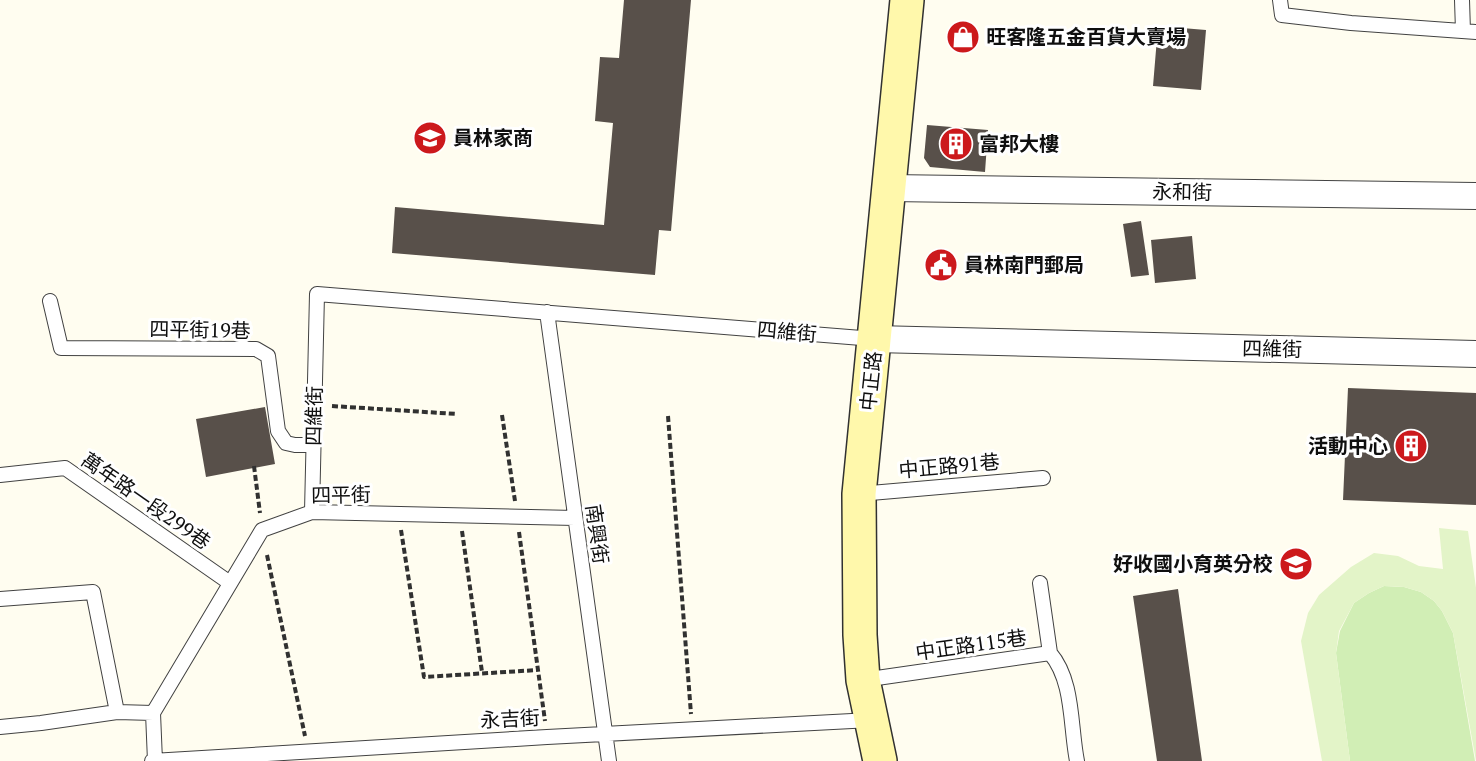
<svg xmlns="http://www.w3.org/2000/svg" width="1476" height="761" font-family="'PT Serif','Noto Sans TC',serif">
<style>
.green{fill:#d1eeb5}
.pitch{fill:#e3f4c8}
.building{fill:#58504a}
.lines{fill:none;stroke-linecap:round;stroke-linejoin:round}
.lane-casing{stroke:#424242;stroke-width:16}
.street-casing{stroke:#424242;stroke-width:28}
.secondary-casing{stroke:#313131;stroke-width:36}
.path{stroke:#313131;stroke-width:4;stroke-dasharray:6 3;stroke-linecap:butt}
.lane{stroke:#fff;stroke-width:14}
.street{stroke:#fff;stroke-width:26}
.secondary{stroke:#fff8ab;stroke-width:33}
.labels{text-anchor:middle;stroke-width:6;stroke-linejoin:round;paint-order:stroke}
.poi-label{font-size:20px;font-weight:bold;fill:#0f0f0f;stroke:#fff;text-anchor:start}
.street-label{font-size:20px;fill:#0f0f0f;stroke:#fff}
</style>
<rect width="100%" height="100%" fill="#fffdf0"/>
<!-- green -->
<path class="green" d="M1384,586l20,1 17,5 13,9 8,10 11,22 22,128h-125l-14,-108 4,-22 14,-28 15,-10z"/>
<!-- pitch -->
<path class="pitch" d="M1439,528l29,3 8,57v173l-23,-128 -11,-22 -8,-10 -13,-9 -17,-5 -20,-1 -15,7 -15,10 -15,28 -3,22 14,108h-28l-21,-120 7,-28 11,-18 32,-28 23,-14 24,3 21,10 24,3z"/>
<!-- building -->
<path class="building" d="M624,0h67l-20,231 -12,-1 -4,45 -263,-22 3,-46 209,18 9,-102 -18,-2 5,-64 19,1z
M1158,26l48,4 -5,60 -48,-4z
M927,125l61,5 -3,42 -55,-5 -6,-9z
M1141,221l8,54 -18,2 -8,-53z
M1192,236l4,43 -41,4 -4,-43z
M1348,388l128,5v112l-133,-5z
M265,407l10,57 -69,13 -10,-58z
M1178,589l24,172h-45l-24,-165z"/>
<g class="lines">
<!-- lane casing -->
<g class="lane-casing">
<path id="lane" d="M1280,0l2,15 69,8 125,9
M1462,0l1,31
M50,301l11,47 195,1 12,7 10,75 8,12 9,2h18
M547,312l62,449
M0,475l65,-7 165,115
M859,494l184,-16
M312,512l5,-218 557,45
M0,599l93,-7 24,120
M1050,653c24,28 20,73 27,108
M863,680l187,-27 -10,-70
M0,727l41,-4 76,-11 36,1
M152,761l395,-24 324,-17
M155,761l-2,-48 109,-183 50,-18 263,6"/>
</g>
<!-- street casing -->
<g class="street-casing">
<path id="street" d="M889,188l587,8
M875,339l601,15"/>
</g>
<!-- secondary casing -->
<g class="secondary-casing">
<path id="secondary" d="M880,761l-17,-81 -3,-45 -1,-141 48,-494"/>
</g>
<!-- path -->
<path class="path" d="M332,406l125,8
M502,415l13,86
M668,416l23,298
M254,466l6,47
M401,530l23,147 114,-7
M462,531l20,141
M519,532l26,189
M267,555l38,181"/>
<!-- lane -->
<use href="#lane" class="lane"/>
<!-- street -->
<use href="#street" class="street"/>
<!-- secondary -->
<use href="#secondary" class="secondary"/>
</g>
<!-- icons -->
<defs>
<g id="shop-disc" transform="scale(1.725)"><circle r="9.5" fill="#cc191c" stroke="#fff"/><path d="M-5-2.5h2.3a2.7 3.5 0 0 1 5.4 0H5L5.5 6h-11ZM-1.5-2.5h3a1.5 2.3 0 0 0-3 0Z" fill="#fff"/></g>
<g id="school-disc" transform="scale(1.725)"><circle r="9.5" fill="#cc191c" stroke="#fff"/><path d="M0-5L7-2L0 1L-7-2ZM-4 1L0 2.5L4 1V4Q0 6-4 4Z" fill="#fff"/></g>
<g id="building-disc" transform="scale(1.725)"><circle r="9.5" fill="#cc191c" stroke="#fff"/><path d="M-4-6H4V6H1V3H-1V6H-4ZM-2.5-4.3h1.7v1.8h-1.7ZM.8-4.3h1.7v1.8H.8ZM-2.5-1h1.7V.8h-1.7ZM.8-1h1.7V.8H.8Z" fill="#fff"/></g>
<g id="civic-disc" transform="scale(1.725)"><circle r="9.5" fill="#cc191c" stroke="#fff"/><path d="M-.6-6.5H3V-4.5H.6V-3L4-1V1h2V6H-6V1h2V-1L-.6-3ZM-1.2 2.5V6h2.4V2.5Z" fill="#fff"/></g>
</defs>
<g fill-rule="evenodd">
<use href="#shop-disc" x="963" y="37"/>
<use href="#school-disc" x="430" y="138"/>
<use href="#building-disc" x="956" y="144"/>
<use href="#civic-disc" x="941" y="265"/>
<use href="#building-disc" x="1411" y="446"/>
<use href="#school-disc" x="1296" y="564"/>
</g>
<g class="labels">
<!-- poi labels -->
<g class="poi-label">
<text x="986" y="44">旺客隆五金百貨大賣場</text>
<text x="453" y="145">員林家商</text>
<text x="979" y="151">富邦大樓</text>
<text x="964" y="272">員林南門郵局</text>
<text x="1388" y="453" text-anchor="end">活動中心</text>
<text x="1273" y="571" text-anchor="end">好收國小育英分校</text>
</g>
<!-- street labels -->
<g class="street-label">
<text transform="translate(1182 192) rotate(1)" y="7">永和街</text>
<text transform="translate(200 330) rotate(1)" y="7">四平街19巷</text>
<text transform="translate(787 332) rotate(5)" y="7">四維街</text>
<text transform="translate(1272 349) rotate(1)" y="7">四維街</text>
<text transform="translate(871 381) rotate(-84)" y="7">中正路</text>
<text transform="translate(314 416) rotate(-89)" y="7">四維街</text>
<text transform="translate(949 466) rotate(-5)" y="7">中正路91巷</text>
<text transform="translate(341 495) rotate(-1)" y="7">四平街</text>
<text transform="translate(146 501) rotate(35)" y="7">萬年路一段299巷</text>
<text transform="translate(597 534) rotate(82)" y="7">南興街</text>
<text transform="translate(971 645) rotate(-8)" y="7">中正路115巷</text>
<text transform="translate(510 719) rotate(-3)" y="7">永吉街</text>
</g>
</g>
</svg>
